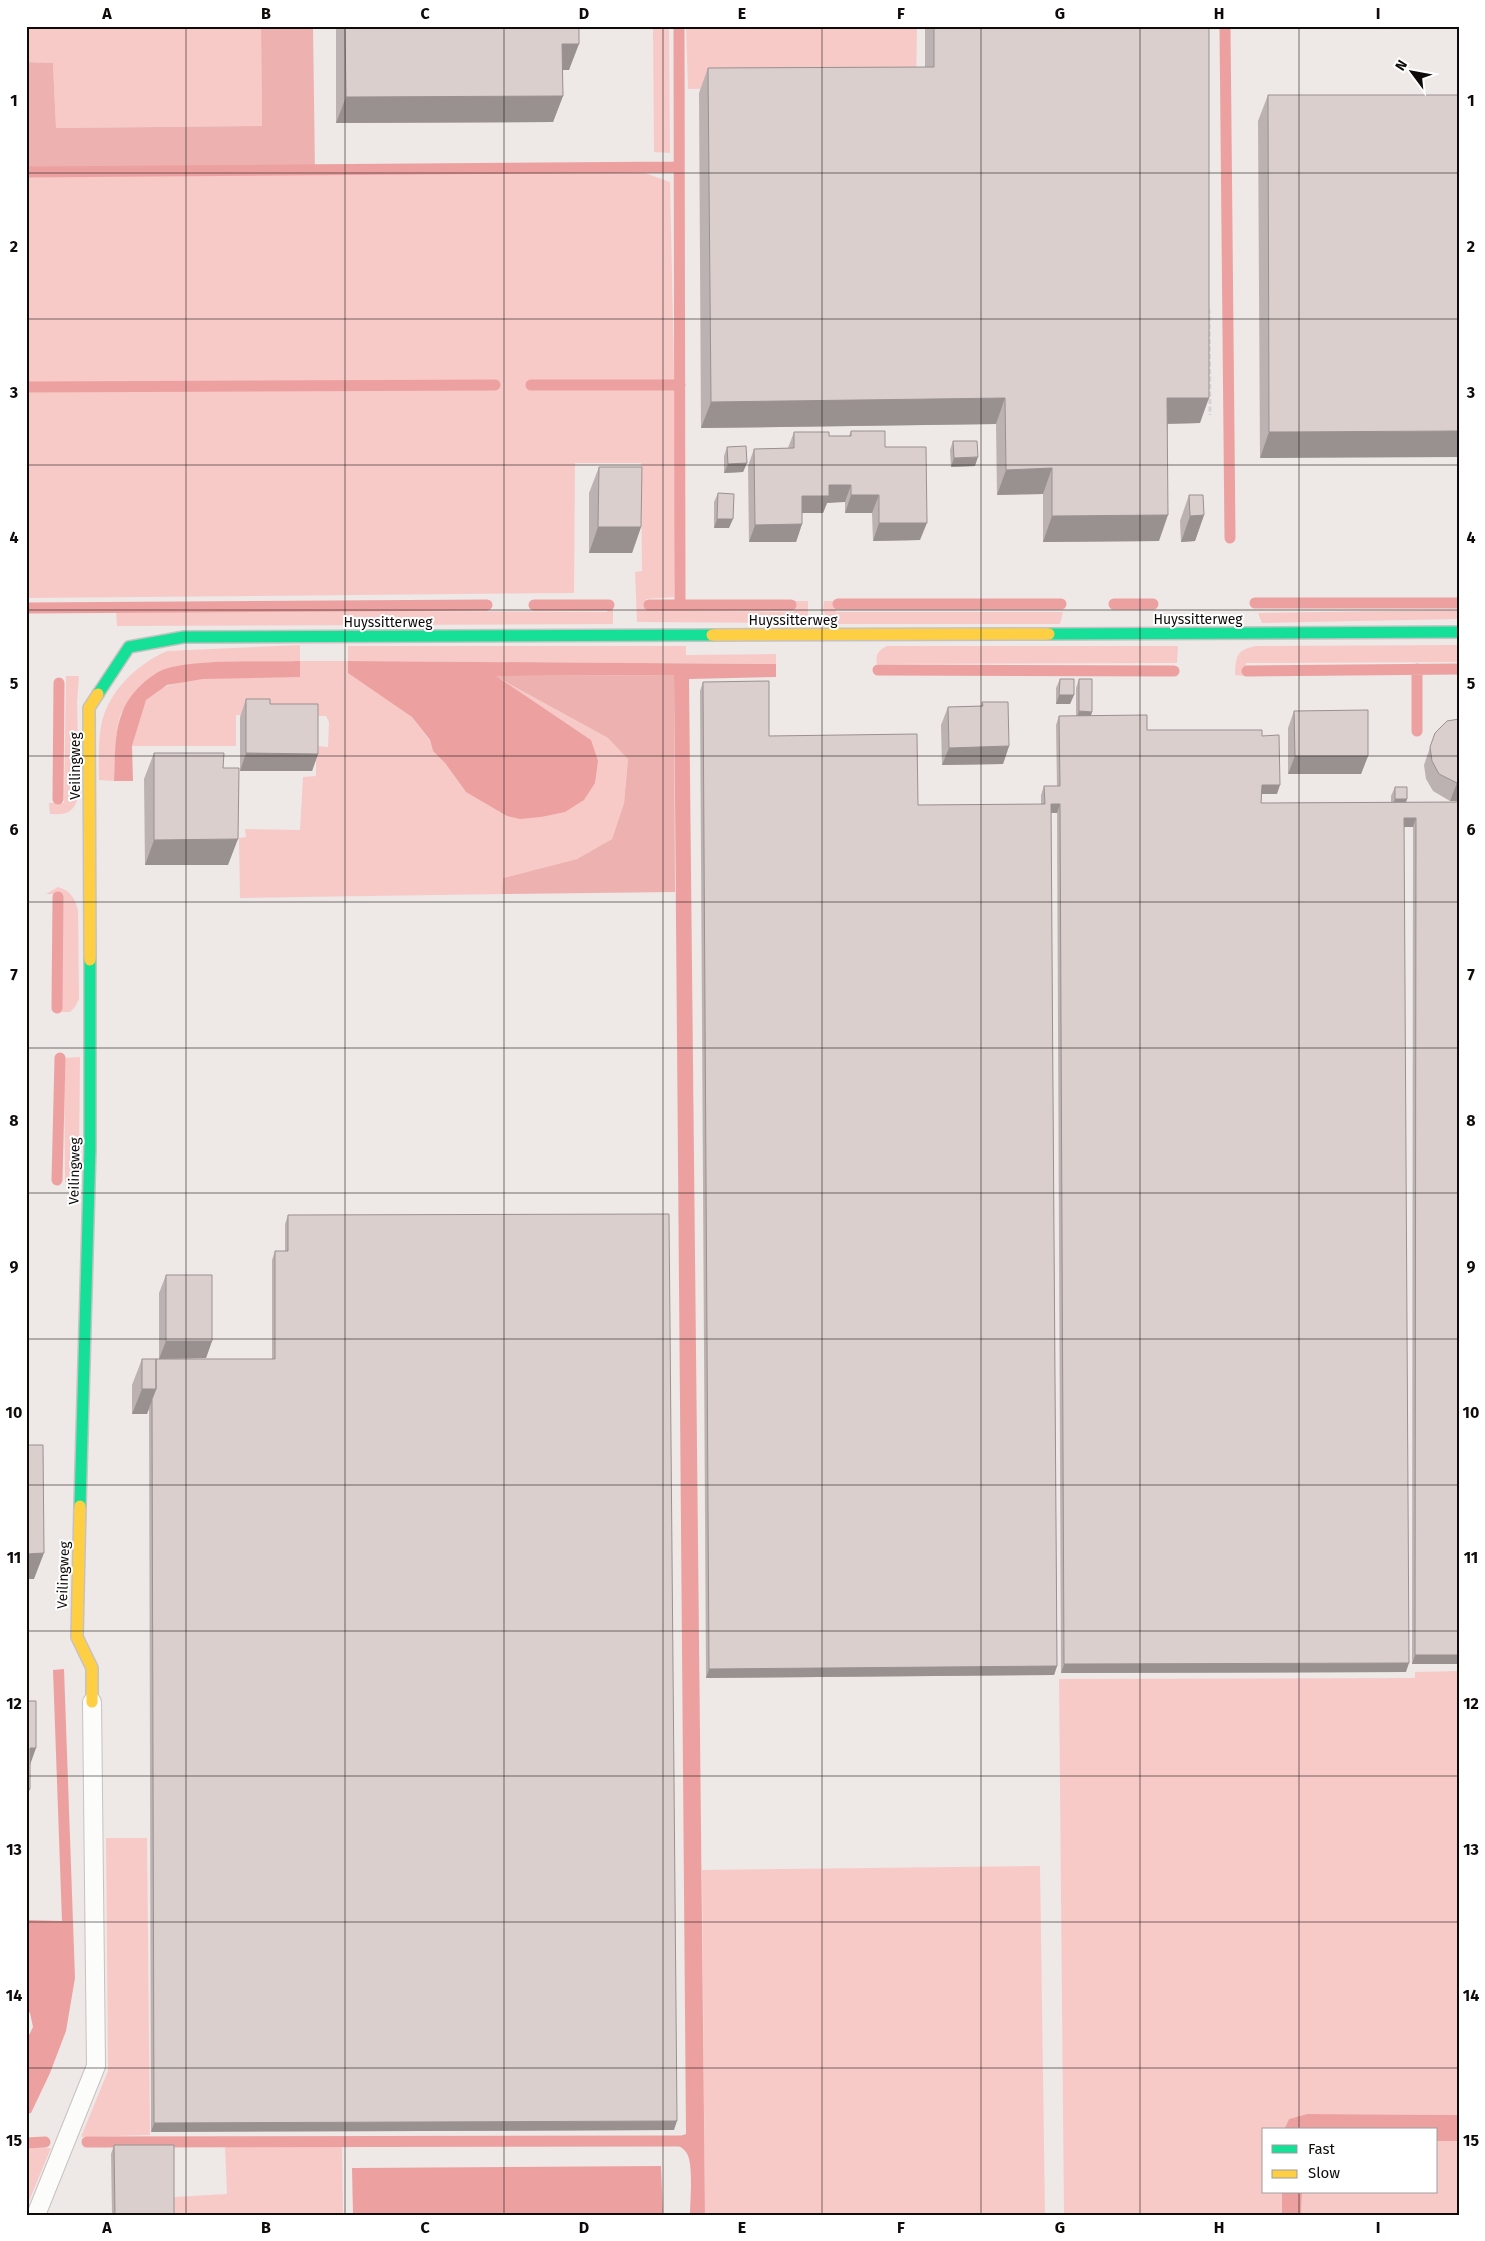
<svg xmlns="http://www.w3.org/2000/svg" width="1485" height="2241" font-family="'Fira Sans',sans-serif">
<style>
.green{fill:#f7cac8}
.forest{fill:#edb2b0}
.water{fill:#eca1a0}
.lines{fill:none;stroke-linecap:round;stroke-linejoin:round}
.stream{stroke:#eca1a0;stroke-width:11}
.lane-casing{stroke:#c7c2c2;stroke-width:20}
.fast-casing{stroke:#c7c2c2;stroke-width:14}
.slow-casing{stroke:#c7c2c2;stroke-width:14}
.path{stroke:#d5d4d3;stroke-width:3;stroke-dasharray:5 2.5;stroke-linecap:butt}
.lane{stroke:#fcfcfb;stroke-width:18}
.fast{stroke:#16e098;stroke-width:11}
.slow{stroke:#ffcf43;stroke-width:11}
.wall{fill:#bcb2b1}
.shaded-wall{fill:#999190}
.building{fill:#dbcfce;stroke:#999190}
.grid{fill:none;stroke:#0e0b0a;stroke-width:1;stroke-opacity:0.55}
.labels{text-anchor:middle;stroke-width:4;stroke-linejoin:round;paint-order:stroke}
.street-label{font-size:14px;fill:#0e0b0a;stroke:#fff}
.neatline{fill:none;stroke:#0e0b0a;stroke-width:2}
.grid-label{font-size:16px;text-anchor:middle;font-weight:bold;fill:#0e0b0a}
</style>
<rect width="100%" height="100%" fill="#eee8e7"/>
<!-- green -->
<path class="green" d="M26,26h235l1,100 -206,2 -3,-65 -27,-1z
M653,26h16l1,127 -16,-1z
M686,26h231l-1,60 -228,3z
M26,172l619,1 25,9 6,281 -2,134 -28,2v11l148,2v-11h14v22l-171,-1 -2,-50 7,-1 -1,-108h-66l-1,130 -548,5z
M609,601l4,1v22l-496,2 -1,-16 491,2z
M824,601h12v11h227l-3,12h-229l-8,-13z
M1459,610v9l-197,4 -4,-10z
M300,645v16h48v-15h338v9l90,-1v10l-428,-3 36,35 28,21 18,24 3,10 12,12 21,29 125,-52 -96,-64 113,62 20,20 -4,45 -12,36 -35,20 -74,19 -1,16 -262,4 -1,-60 7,-1 -1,-8 55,1 3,-53 13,-1v-30l12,1 1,-25 -3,-6 -90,-1v31h-104c5,-14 7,-31 13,-44 15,-31 123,-25 155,-25v-16c-34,1 -110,-3 -138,10 -5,2 -37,36 -40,41 -7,12 -7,53 -8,69l-15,-1c0,-17 -1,-37 2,-54 7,-35 35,-61 66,-75z
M1459,645v17l-213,1v13l-11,-1c1,-19 1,-25 21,-29z
M887,646h291l-1,17 -300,1c-2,-10 2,-14 10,-18z
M66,676h13l-2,26 2,92c-5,18 -10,21 -29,20l-1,-11h15z
M58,887c13,4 17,11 20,24l1,88 -4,8 -5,5h-9l1,-118h-16z
M80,1057l-1,93 -10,31 -4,1 -1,-124z
M1459,1671v444l-152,-1 -18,5 -5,11h-20v62h18v23h-218l-5,-536 356,-1v-6z
M106,1838h41l3,297 -69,2 27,-66z
M1040,1866l5,349h-340l-3,-345z
M1436,2141h23v74h-158l1,-23h134z
M225,2147h117l1,68h-169v-18l53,-3z
M26,2148h25l-25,60z"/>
<!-- forest -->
<path class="forest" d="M261,26h52l2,145 -289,1v-110l27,1 3,65 206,-2z
M674,675l1,217 -173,2 1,-16 74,-19 35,-20 12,-36 4,-44 -20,-21 -113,-62z"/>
<!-- water -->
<path class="water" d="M300,661v16l-97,2 -36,6 -21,15 -14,46 1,35h-19c1,-22 0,-48 8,-68 6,-17 22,-33 38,-42 25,-13 109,-9 140,-10z
M348,661l428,3v13l-87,2 16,1536h-15c0,-14 4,-53 -4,-63 -5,-7 -13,-8 -21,-11l21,-7 -12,-1459 -178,1 95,64 7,21 -3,22 -11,17 -19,12 -24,5 -21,2 -13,-3 -41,-24 -21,-29 -12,-12 -3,-11 -18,-23 -64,-44z
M64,1669l11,309 -9,53 -16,42 -19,40 -5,1v-73l7,-14 -3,-14 -4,-4v-89l36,1 -9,-251z
M1307,2114l152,1v26h-23v-11h-152l5,-11z
M661,2166l2,49h-310l-1,-47z
M1282,2192h20l-1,23h-19z"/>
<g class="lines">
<!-- stream -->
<path class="stream" d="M679,26l1,579
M1225,26l5,512
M26,172l653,-5
M531,385h149
M26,387l469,-2
M1255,603h202
M838,604h223
M1114,604h39
M534,605h75
M649,605h142
M26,608l461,-3
M1417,669v62
M878,670l296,1
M1247,671l212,-2
M58,799l1,-116
M57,1008l1,-111
M57,1180l3,-122
M87,2142l593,-1
M26,2143l19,-1"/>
<!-- lane casing -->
<g class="lane-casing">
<path id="lane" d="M36,2215l60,-149 -4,-364"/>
</g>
<!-- fast casing -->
<g class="fast-casing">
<path id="fast" d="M1049,634l410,-2
M98,694l31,-47 55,-10 528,-2
M80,1506l10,-358v-188"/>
</g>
<!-- slow casing -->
<g class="slow-casing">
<path id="slow" d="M712,635l337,-1
M90,960l-1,-252 9,-14
M80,1506l-3,131 15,31v34"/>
</g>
<!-- path -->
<path class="path" d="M1209,309l1,106"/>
<!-- lane -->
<use href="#lane" class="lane"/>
<!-- fast -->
<use href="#fast" class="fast"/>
<!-- slow -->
<use href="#slow" class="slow"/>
</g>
<!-- wall -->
<path class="wall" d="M336,26h243l-10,44h-7l1,26 -10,26 -217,1z
M925,26h284l-9,397 -32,1 -9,117 -116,1v-48l-46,1 -1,-71 -295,4 -2,-335 9,-25 217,-1z
M1268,95h191l-199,363 -2,-337z
M851,431l34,16 35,93 -47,1 -1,-28h-27v-11h-11l-7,1 -4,10h-21v11l-6,18h-47l-1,-76 6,-17 34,-1 6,-16 35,4h20z
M953,441l22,25 -24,1 -1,-17z
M727,447l20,16 -4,9 -19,1v-17z
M599,467l42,60 -9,26h-43v-60z
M718,493l11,35h-15v-26z
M1189,495l15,20 -9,26 -14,1 -1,-21z
M1060,679l14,16 -4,9h-14v-16z
M1079,679l13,33 -1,4 56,14 115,6 15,58h-15l-1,9 130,-1v-6l4,-9 12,12 -1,3h53v862h-47l1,-837h-9l2,845 -345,1 -4,-860h-6l6,853 -3,9 -348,3 -6,-987 3,-9 66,54 149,69 123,-1v-9l3,-9h13l-1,-61 3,-9h17v-28z
M246,699l24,5 48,50 -6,17h-72v-54z
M982,702l27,44 -6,18 -61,1 -1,-40 7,-18 33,-1z
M1294,711l74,45 -7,18h-73v-46z
M1459,719v82h-9l-17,-10 -7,-12 -2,-14 11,-32z
M154,753l74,112h-83l-1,-86z
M288,1215l386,915 -523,2 -2,-724 -2,6h-15v-29l10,-26h130v-99l3,-9h10v-27z
M166,1275l46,66 -6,17 -47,1v-66z
M114,2145l60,70h-62l-1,-61z"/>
<!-- shaded-wall -->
<path class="shaded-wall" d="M562,44h17l-10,26h-16z
M563,96l-10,26 -217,1 10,-26z
M1005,398l-9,26 -295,4 10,-26z
M1167,398h42l-9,25 -42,1z
M1459,431v26l-199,1 9,-26z
M978,457l-3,9 -24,1 3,-9z
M747,463l-4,9 -19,1 4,-9z
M1052,468l-9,26 -46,1 9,-25z
M829,485h22l-6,17 -18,1 -4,10h-28l7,-17z
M851,495h28l-7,18h-27z
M1168,515l-9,26 -116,1 9,-26z
M1204,515l-9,26 -14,1 9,-26z
M717,519h16l-4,9h-15z
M879,523h48l-7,17 -47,1z
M802,524l-6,18h-47l6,-17z
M598,527h43l-9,26h-43z
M1059,695h15l-4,9h-14z
M1079,711l13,1 -3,8h-13z
M1009,746l-6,18 -61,1 7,-17z
M246,753l72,1 -6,17h-72z
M1295,756h73l-7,18h-73z
M1457,783h2v18h-9z
M1262,785h18l-3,9h-18z
M1395,799h12l-3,9h-12z
M1051,804h9l-3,9h-9z
M1404,818h12l-3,9h-12z
M238,839l-10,26h-83l9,-25z
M166,1341h46l-6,17 -47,1z
M142,1389h14l-9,25h-15z
M44,1553l-10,26h-8v-25z
M1415,1655h44v9h-47z
M1409,1663l-3,9 -345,1 3,-9z
M1057,1666l-3,9 -348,3 3,-9z
M30,1748h6l-6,17z
M26,1789h4l-4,9z
M677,2121l-3,9 -523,2 3,-9z"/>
<!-- building -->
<path class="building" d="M345,26h234v18h-17l1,52 -217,1z
M934,26h275v372h-42l1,117 -116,1v-48l-46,2 -1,-72 -294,4 -3,-334 226,-1z
M1268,95h191v336l-190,1z
M851,431h34v16h41l1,76h-48v-28h-28v-10h-22v11h-27v28l-47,1 -1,-76 40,-1v-16h35v4h22z
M953,441h24l1,16 -24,1z
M746,446l1,17 -19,1 -1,-17z
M599,467h43l-1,60h-43z
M718,493l16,1 -1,25h-16z
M1189,495h14l1,20 -14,1z
M1060,679h14v16h-15z
M1079,679h13v33l-13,-1z
M769,681v55l148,-2 1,71 127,-1 -1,-18h16l-1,-70 88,-1v15h115v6l17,-1 1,50h-18l-1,18 198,-1v853h-44l1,-837h-12l5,845 -345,1 -4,-860h-9l6,862 -348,3 -6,-987z
M246,699h24v5h48v50l-72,-1z
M982,702h26l1,44 -60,2 -1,-41 35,-1z
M1368,710v46h-73l-1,-45z
M1459,719v64h-2l-18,-9 -7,-13 -2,-14 5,-14 12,-12z
M154,753h70l-1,15h16l-1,71 -84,1z
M1395,787h12v12h-12z
M669,1214l8,907 -523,2 -2,-724 4,-10v-30h119v-108h13v-36z
M166,1275h46v66h-46z
M142,1359h14v30h-14z
M26,1445h17l1,108 -18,1z
M26,1701h10v47h-6v41h-4z
M114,2145h60v70h-59z"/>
<!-- grid -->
<path class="grid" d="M186,26v2189M345,26v2189M504,26v2189M663,26v2189M822,26v2189M981,26v2189M1140,26v2189M1299,26v2104M26,173h1433M26,319h1433M26,465h1433M26,610h1433M26,756h1433M26,902h1433M26,1048h1433M26,1193h1433M26,1339h1433M26,1485h1433M26,1631h1433M26,1776h1433M26,1922h1433M26,2068h1433M1299,2192v23"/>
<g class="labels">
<!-- street labels -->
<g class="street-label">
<text x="1198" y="624">Huyssitterweg</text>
<text x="793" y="625">Huyssitterweg</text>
<text x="388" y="627">Huyssitterweg</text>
<text transform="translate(75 766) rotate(-90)" y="5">Veilingweg</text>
<text transform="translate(74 1171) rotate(-89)" y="5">Veilingweg</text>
<text transform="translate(63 1575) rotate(-88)" y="5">Veilingweg</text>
</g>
</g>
<!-- border -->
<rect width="1485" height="2241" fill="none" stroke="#ffffff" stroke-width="55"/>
<!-- legend -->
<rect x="1262" y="2128" width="175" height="65" fill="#ffffff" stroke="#9f9d9d"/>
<rect x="1272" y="2145" width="25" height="8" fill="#16e098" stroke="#9f9d9d"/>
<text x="1308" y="2154" font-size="15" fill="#0e0b0a">Fast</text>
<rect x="1272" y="2170" width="25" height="8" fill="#ffcf43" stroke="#9f9d9d"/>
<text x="1308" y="2178" font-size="15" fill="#0e0b0a">Slow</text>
<!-- north arrow -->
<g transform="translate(1412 72) rotate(302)" stroke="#ffffff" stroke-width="4" paint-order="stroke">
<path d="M0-4L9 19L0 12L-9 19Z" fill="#0e0b0a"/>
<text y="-8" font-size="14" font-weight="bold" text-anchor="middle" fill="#0e0b0a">N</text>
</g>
<rect x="28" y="28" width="1430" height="2186" class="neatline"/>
<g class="grid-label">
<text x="107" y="19">A</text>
<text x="266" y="19">B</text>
<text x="425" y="19">C</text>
<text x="584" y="19">D</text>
<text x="742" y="19">E</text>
<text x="901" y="19">F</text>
<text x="1060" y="19">G</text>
<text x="1219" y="19">H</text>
<text x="1378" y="19">I</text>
<text x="14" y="106">1</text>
<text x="1471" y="106">1</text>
<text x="14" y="252">2</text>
<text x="1471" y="252">2</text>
<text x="14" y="398">3</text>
<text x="1471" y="398">3</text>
<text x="14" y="543">4</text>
<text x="1471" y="543">4</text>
<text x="14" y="689">5</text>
<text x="1471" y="689">5</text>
<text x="14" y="835">6</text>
<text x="1471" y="835">6</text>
<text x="14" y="980">7</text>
<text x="1471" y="980">7</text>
<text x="14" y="1126">8</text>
<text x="1471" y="1126">8</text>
<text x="14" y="1272">9</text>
<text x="1471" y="1272">9</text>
<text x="14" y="1418">10</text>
<text x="1471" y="1418">10</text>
<text x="14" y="1563">11</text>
<text x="1471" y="1563">11</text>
<text x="14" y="1709">12</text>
<text x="1471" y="1709">12</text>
<text x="14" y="1855">13</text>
<text x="1471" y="1855">13</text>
<text x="14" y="2001">14</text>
<text x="1471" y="2001">14</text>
<text x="14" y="2146">15</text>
<text x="1471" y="2146">15</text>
<text x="107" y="2233">A</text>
<text x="266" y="2233">B</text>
<text x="425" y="2233">C</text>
<text x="584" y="2233">D</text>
<text x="742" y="2233">E</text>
<text x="901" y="2233">F</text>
<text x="1060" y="2233">G</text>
<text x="1219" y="2233">H</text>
<text x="1378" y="2233">I</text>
</g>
</svg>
